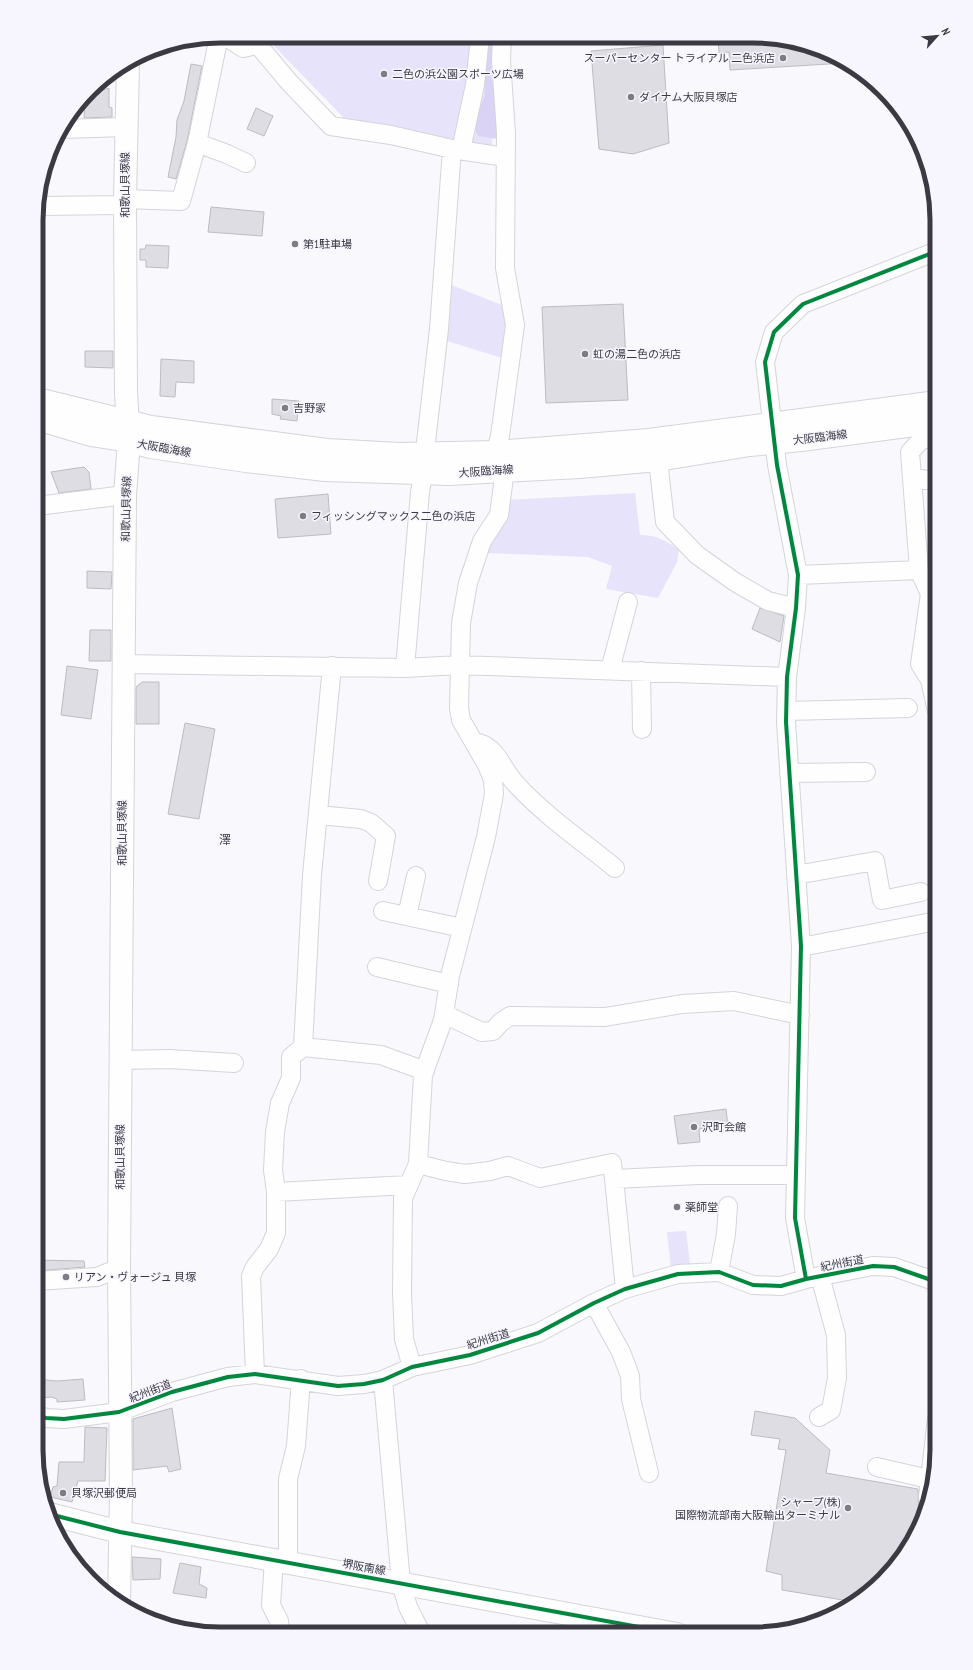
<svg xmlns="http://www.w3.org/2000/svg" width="973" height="1670" font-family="'PT Sans Narrow','Noto Sans JP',sans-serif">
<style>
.green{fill:#e6e3fb}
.forest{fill:#dad3f6}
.building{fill:#dedde3;stroke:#bcbcc1}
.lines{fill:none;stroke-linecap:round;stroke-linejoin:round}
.minor-casing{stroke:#d4d4da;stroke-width:20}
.major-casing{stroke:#d4d4da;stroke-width:24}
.minor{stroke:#fefeff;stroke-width:18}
.major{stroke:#fefeff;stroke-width:22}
.cycleway-casing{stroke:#f7f6ff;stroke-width:6}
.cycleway{stroke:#00873e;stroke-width:4}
.poi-dot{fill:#7d7c83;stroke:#f7f6ff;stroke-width:1.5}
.labels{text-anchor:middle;stroke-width:3;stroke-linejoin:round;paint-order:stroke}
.poi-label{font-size:11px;fill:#3b3a42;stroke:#f7f6ff;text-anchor:start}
.street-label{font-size:11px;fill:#3b3a42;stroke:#f7f6ff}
.neighbourhood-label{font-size:12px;fill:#403d4d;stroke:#f7f6ff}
.rim{fill:none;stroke:#3b3a42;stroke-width:5}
</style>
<rect width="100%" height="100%" fill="#f8f8fd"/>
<!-- green -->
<path class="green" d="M273,36l223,1 -4,110 -148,-29 -69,-71z
M451,285l56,22 1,17 -6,34 -55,-17z
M635,493l5,42c16,0 27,6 39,15l-2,12 -19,36 -52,-9 6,-23 -24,-9 -102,-4 14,-23 6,-30z
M686,1231l4,33 -19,4 -4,-36z"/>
<!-- forest -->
<path class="forest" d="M492,40l-1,37 7,35v27l-20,-3 -6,-13 13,-27 -2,-49z"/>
<!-- building -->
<path class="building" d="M718,37l59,1 46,12 22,13 -115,7 -1,-18 -10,1z
M663,45l6,98 -36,11 -34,-5 -8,-98z
M191,64l11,2 -15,75 -11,38 -8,-2 8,-40 1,-17 7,-19z
M109,88v19l3,1v9l-28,1 1,-18 4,-5z
M256,108l17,8 -9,20 -17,-7z
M211,207l53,5 -2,24 -54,-4z
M146,245l23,1 -1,22 -22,-1v-7h-6v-11h5z
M623,304l5,96 -82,3 -4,-96z
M85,351h28v17l-28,-1z
M161,359l33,2v22l-18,-1 -1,15 -15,-1z
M272,399l27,2 -2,20 -17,-2 1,-3 -9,-2z
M84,467l5,5 2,17 -32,4 -8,-21z
M328,494l3,40 -53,4 -3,-39z
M87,571l25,1 -1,17 -24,-1z
M760,608l24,8 -4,26 -28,-13z
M90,630h21v31h-22z
M67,666l31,4 -7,49 -30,-4z
M142,682h17v42h-23v-37z
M185,723l30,6 -16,90 -31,-5z
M726,1109l2,17 -29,3 1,13 -22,2 -4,-28z
M36,1260l48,1 1,6 -49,4z
M36,1379l21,2 26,-2 2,21 -28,2v-3l-6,-2 -15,2z
M172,1408l9,61 -12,3 -2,-6 -34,4v-51z
M755,1411l40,7 35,32 -4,23 92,16 1,37 -20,36 -34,34 -10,6 -73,-12v-15l-16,-4 20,-121 -8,-1 2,-10 -29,-4z
M85,1427l22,1 -2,53h-27l-6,21 -22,-5 3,-10 4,-1 2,-24h25z
M132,1557l29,2 -1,20 -27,1z
M180,1563l21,4 -2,17 8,4 -1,10 -33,-5z"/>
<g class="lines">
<!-- minor casing -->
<g class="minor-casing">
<path id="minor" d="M225,36l18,12 15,-3
M258,36v9l31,37 42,44 60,9 61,14 -13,180 -13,113 1,11 -7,39 -15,176
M63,129l63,-2
M197,143l30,11 19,9
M452,149l53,8
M461,150l14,-65 5,-48
M125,199l56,2 16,-58 22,-107
M38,206l87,-1
M496,452l4,-16 15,-111 -10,-57 1,-135 -5,-73 1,-23
M658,460l7,62 32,33 38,27 33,19 28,7
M912,478l25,3
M37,506l88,-11
M798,575l121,-5
M124,664l281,4 54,-3 328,12
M332,666l-20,209 -9,172 78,8 44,16
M610,670l18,-68
M641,671l1,58
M786,711l122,-3
M937,711l-7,-31 -10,-16 10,-70 -11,-24 -9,-118 11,-12 16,-3
M479,743c19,6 23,26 36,40 29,32 67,58 100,85
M789,773l77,-1
M318,815l43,4 10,4 15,13 -8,45
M796,875l79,-14 7,39 39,-8
M383,911l79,17
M407,916l9,-40
M801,947l136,-26
M377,967l72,17
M444,1014l38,18 11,-1 8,-9 9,-6 95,1 77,-13 52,-3 66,14
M121,1060l48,-1 65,4
M418,1164l28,7 19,3 25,-3 18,-5 32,12 72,-15 2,16 84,-4h97
M614,1179l11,110
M276,1192l132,-7
M719,1272l7,-38 2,-28
M806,1279l-11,-61 6,-272 -15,-224 1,-45 9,-69 2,-33 -21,-110 -12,-103 9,-30 29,-28 134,-53
M37,1281l60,-4 22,-9
M594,1303l27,49 9,24 1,23 18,74
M412,1367l-8,-28 -2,-46 1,-95 15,-34 5,-89 20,-55 7,-44 36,-139 8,-43 -1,-14 -6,-15 -26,-45 -2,-12 2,-85 7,-40 14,-42 17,-26 6,-45
M255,1374l-4,-98 4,-9 14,-18 7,-16v-41l-3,-22 2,-38 5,-29 11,-25v-21l12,-10
M383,1380l18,203 7,24 13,26
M36,1414l10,4 18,1 55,-7 53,-20 56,-15 27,-3 83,12 26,-2 19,-4 29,-13 58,-12 68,-22 56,-30 31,-14 53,-15 41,-2 34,13 28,1 25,-7 67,-13 21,1 43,15
M819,1417l12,-7 6,-32 -1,-43 -16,-59
M877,1467l52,12
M928,1497l9,-79
M274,1560l-3,45 8,16 1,12
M288,1563v-84l8,-33 5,-67"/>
</g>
<!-- major casing -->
<g class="major-casing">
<path id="major" d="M37,399l114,28 176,23 72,4 97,-2 153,-12 288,-38
M37,419l54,16 38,6 21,6 96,14 79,9 124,4 131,-7 78,-7 92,-15 51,-5 136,-18
M49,1514l71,18 557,102
M119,1602l2,-107 -2,-227 6,-773 4,-54 -3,-48 -1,-194 3,-135"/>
</g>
<!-- minor -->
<use href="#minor" class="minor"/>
<!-- major -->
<use href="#major" class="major"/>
<!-- cycleway casing -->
<g class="cycleway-casing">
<path id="cycleway" d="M806,1279l-11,-61 6,-272 -15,-224 1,-45 9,-69 2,-33 -21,-110 -12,-103 9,-30 29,-28 134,-53
M36,1414l10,4 18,1 55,-7 53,-20 56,-15 27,-3 83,12 26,-2 19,-4 29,-13 58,-12 68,-22 56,-30 31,-14 53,-15 41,-2 34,13 28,1 25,-7 67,-13 21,1 43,15
M49,1514l71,18 557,102"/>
</g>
<!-- cycleway -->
<use href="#cycleway" class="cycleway"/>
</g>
<!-- markers -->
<g class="poi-dot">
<circle cx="783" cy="58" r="4"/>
<circle cx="384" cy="74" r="4"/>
<circle cx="631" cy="97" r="4"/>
<circle cx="295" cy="244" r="4"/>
<circle cx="585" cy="354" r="4"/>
<circle cx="285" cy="408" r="4"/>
<circle cx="303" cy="516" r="4"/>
<circle cx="694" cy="1127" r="4"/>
<circle cx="677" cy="1207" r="4"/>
<circle cx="66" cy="1277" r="4"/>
<circle cx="63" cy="1493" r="4"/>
<circle cx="848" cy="1508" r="4"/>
</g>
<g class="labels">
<!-- poi labels -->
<g class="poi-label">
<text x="775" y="62" text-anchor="end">スーパーセンター トライアル 二色浜店</text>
<text x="392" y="78">二色の浜公園スポーツ広場</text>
<text x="639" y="101">ダイナム大阪貝塚店</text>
<text x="303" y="248">第1駐車場</text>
<text x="593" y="358">虹の湯二色の浜店</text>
<text x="293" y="412">吉野家</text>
<text x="311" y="520">フィッシングマックス二色の浜店</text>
<text x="702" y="1131">沢町会館</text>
<text x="685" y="1211">薬師堂</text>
<text x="74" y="1281">リアン・ヴォージュ 貝塚</text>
<text x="71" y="1497">貝塚沢郵便局</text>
<text x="840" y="1506" text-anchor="end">シャープ(株)<tspan x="840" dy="13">国際物流部南大阪輸出ターミナル</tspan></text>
</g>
<!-- street labels -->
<g class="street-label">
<text transform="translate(125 185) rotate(-90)" y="4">和歌山貝塚線</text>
<text transform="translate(820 437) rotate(-7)" y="4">大阪臨海線</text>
<text transform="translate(164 448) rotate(10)" y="4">大阪臨海線</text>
<text transform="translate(486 471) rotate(-4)" y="4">大阪臨海線</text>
<text transform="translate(126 509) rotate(-89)" y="4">和歌山貝塚線</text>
<text transform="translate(122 833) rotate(-90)" y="4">和歌山貝塚線</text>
<text transform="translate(120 1157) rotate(-90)" y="4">和歌山貝塚線</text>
<text transform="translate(842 1263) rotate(-11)" y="4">紀州街道</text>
<text transform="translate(488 1339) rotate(-17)" y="4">紀州街道</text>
<text transform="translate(150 1391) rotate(-21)" y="4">紀州街道</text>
<text transform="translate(364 1567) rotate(10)" y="4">堺阪南線</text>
</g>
<!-- neighbourhood labels -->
<g class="neighbourhood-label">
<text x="225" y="844">澤</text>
</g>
</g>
<!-- crop -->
<path d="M0 0H973V1670H0ZM220 43H753A177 177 0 0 1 930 220V1450A177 177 0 0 1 753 1627H220A177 177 0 0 1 43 1450V220A177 177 0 0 1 220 43Z" fill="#f7f6ff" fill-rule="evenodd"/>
<path class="rim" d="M220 43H753A177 177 0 0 1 930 220V1450A177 177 0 0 1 753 1627H220A177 177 0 0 1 43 1450V220A177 177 0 0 1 220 43Z"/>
<!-- north arrow -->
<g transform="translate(937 36) rotate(63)" stroke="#f7f6ff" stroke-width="3" paint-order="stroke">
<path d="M0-3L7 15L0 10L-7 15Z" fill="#3b3a42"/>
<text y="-6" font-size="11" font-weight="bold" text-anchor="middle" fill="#3b3a42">N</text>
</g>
</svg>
